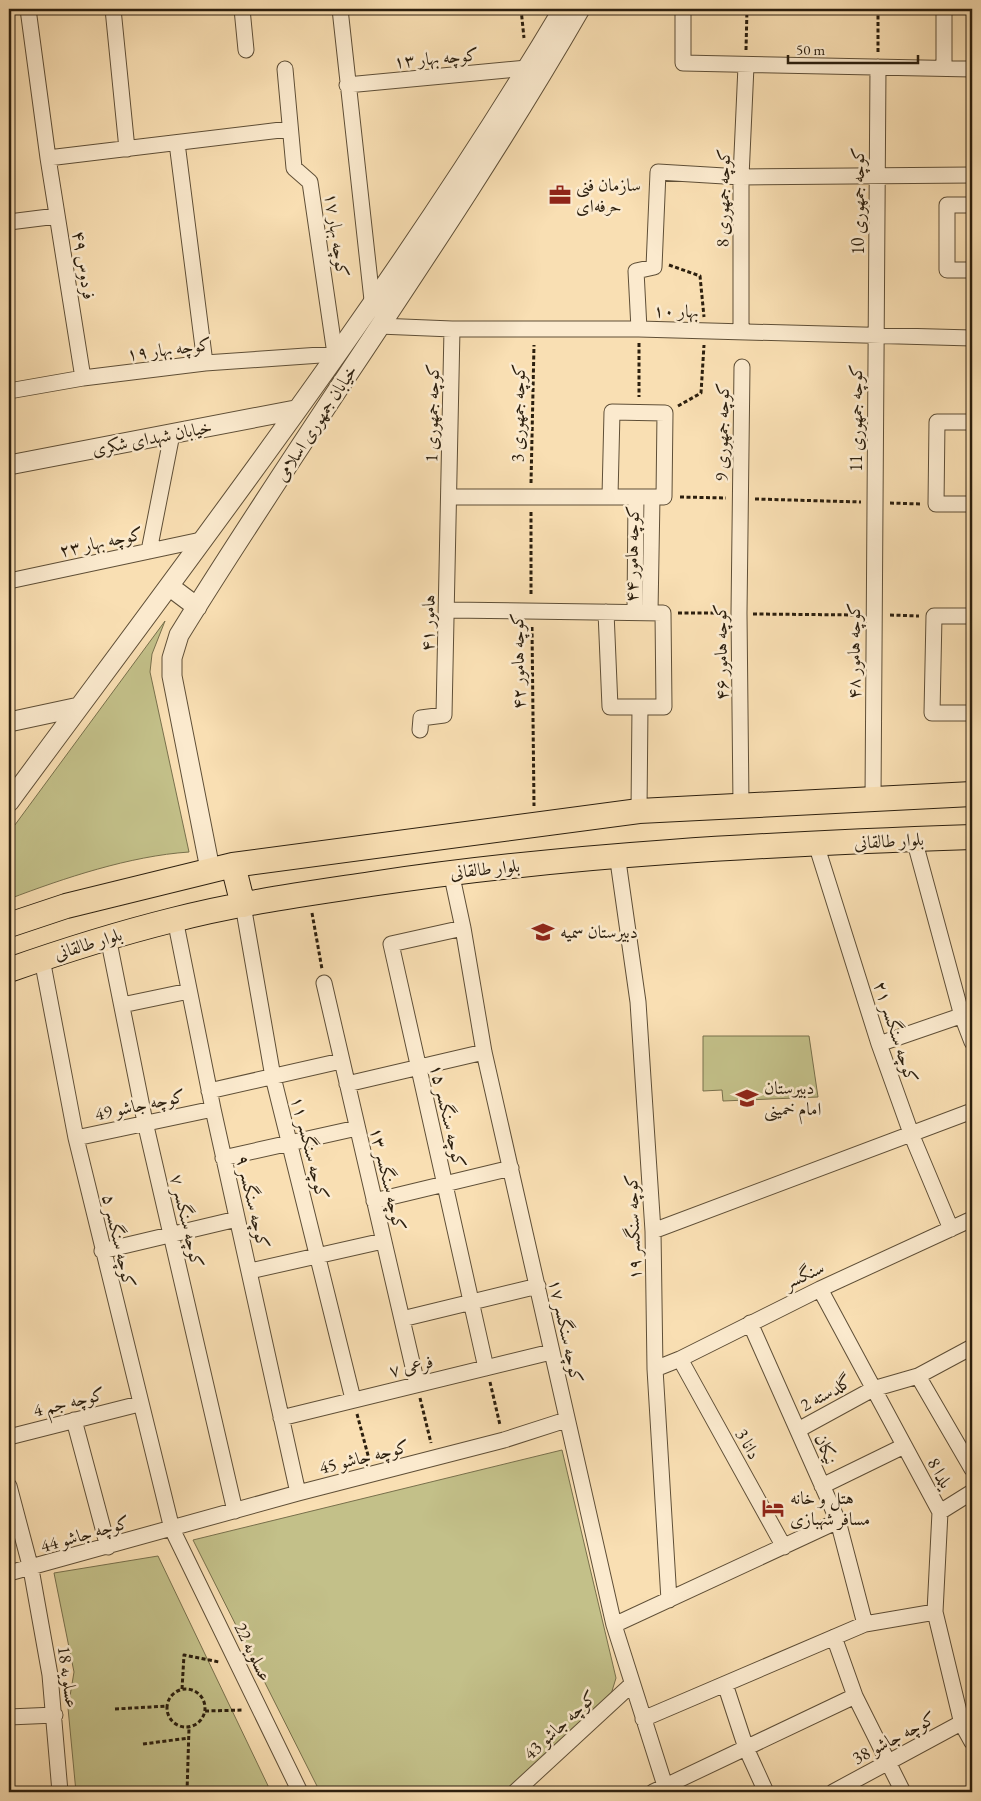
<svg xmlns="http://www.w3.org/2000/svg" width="981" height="1801" font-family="'EB Garamond',Amiri,serif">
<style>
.green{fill:#c3c089;stroke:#78704c}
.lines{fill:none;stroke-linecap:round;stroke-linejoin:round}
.minor-casing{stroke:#5f4f37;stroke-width:17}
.tertiary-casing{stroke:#5f4f37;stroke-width:21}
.primary-casing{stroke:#2c1f0e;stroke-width:26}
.path{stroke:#2c1f0e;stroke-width:3;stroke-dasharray:4 2.5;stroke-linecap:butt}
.minor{stroke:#fbeace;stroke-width:15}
.tertiary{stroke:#fbeace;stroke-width:19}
.primary{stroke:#f9dfb3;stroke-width:24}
.labels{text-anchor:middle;stroke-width:5;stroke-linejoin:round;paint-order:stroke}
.street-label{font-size:18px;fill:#2c1f0e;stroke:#fbeace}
.poi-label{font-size:18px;fill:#2c1f0e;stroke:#fbeace;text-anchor:start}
</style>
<rect width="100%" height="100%" fill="#f9dfb3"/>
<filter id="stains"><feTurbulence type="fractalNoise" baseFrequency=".004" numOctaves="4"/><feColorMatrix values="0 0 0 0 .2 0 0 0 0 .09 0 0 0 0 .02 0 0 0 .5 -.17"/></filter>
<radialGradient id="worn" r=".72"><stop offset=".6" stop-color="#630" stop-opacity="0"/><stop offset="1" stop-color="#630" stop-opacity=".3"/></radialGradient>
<!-- green -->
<path class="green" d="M165,621l-13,33 -2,18 39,180c-59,4 -125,26 -180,47v-66z
M703,1036h106l9,61 -95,4 -1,-11 -19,1z
M562,1450l54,228 -8,26 -102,88h-186l-127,-252z
M158,1556l113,236h-195l-8,-84 6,-36 -20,-99z"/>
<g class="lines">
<!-- minor casing -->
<g class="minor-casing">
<path id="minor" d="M28,9l20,149 35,220
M113,9l14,140
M242,9l4,41
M340,9l32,291
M683,9v54l289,6
M944,68v-59
M347,85l180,-17
M177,143l28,220
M48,158l241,-29
M972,205h-25v65h25
M9,222l48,-6
M379,326l73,3h187l333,9
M639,329l-3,-58 18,-4 4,-95 83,5 231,-2
M741,331v-154l5,-111
M9,391l74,-13 122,-15 130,-9 -25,-172 -16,-14 -9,-99
M972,422h-35l-1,82h36
M449,497h215l1,-84 -53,-1 -2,84
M149,551l23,-117
M9,581l192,-41
M448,610c71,1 143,2 215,3l1,94h-54l-4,-95
M635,612l1,-115
M650,612l2,-115
M972,616h-38l-2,97h40
M420,730l1,-12 23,-3 8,-386
M873,799l5,-732
M741,805l-2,-192 3,-246
M639,811l1,-104
M914,839l48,177 10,26
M816,844l63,200 33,92 39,93
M617,854l21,148 15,229 2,138 14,231
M451,872l12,56 21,124 130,573 53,167
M243,905l30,172 80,322
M175,919l38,190 85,384
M463,928l-72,16 95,424
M108,937l37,185 90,389
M42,959l34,179 96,391 128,263
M324,983l93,401
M122,1005l67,-14
M879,1044l93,-32
M347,1084l137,-32
M209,1091l132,-30
M76,1138l137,-29
M223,1158l134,-30
M374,1201l137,-33
M653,1231l319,-120
M102,1251l135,-32
M250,1271l133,-30
M820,1289l120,223 -5,100 27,112 10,18
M402,1319l136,-33
M750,1323l88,198 27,103
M680,1359l104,188
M655,1369l25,-10 140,-70 152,-70
M918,1376l54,93
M281,1418l270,-66
M74,1420l34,127
M798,1430l75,-41 45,-13 54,-29
M9,1437l130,-33
M9,1486l22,83 19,106 10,117
M822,1486l82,-40
M940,1512l32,-20
M9,1573l289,-80 206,-53 62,-20
M614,1625l224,-104
M725,1684l21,64 20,44
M855,1696l48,96
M9,1717l46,-2
M643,1719l222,-95 70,-12
M515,1792l116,-107
M653,1792l202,-96 -21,-59
M833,1792l139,-75"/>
</g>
<!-- tertiary casing -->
<g class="tertiary-casing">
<path id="tertiary" d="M9,465l286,-55
M169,586l28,21
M9,722l70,-15
M9,802c191,-259 389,-516 554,-793
M210,869l-38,-193v-18l7,-23c130,-211 277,-411 401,-626"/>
</g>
<!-- primary casing -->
<g class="primary-casing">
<path id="primary" d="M233,865l10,40
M9,925l57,-19 167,-41 406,-54 333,-17
M9,970c54,-19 108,-36 164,-50 65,-17 132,-26 198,-36 199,-30 400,-40 601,-47"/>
</g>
<!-- path -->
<path class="path" d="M521,9l3,29
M746,50l1,-41
M878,52v-43
M669,265l31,11 4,41
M639,343v54
M678,406l23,-13 3,-48
M531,483l3,-138
M680,497l46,1
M755,499l106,3
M890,503l31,1
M531,512v84
M678,613h46
M753,614l106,1
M890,615l29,1
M532,627l2,179
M312,913l10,56
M490,1382l10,43
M420,1398l11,45
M357,1414l12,45
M182,1689l2,-34 35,7
M167 1708a19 19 0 1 1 38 0a19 19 0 1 1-38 0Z
M115,1709l52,-3
M205,1711l39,-1
M143,1744l46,-6
M187,1792l2,-64"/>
<!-- minor -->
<use href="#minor" class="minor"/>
<!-- tertiary -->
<use href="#tertiary" class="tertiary"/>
<!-- primary -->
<use href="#primary" class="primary"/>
</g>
<!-- icons -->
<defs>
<g id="office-bare" transform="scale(1.725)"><path d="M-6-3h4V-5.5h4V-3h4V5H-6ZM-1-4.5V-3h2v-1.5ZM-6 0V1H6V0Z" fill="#8f2418" stroke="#fbeace" stroke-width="2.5" paint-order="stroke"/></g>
<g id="school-bare" transform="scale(1.725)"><path d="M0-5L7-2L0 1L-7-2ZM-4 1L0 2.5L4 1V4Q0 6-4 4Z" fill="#8f2418" stroke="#fbeace" stroke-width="2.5" paint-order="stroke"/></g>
<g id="hotel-bare" transform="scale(1.725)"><path d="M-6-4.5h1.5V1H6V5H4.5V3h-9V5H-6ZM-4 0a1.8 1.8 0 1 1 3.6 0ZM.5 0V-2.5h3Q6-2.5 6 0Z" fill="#8f2418" stroke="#fbeace" stroke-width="2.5" paint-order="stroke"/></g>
</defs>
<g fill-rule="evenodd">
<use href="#office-bare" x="560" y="195"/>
<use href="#school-bare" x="543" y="932"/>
<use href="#school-bare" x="747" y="1098"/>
<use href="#hotel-bare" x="773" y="1508"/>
</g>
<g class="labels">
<!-- street labels -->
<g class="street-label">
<text transform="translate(436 58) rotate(-5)" y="6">کوچه بهار ۱۳</text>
<text transform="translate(723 198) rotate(-89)" y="6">کوچه جمهوری 8</text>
<text transform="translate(858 201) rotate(-90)" y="6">کوچه جمهوری 10</text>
<text transform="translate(337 235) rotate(82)" y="6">کوچه بهار ۱۷</text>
<text transform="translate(84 265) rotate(81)" y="6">فردوس ۴۹</text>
<text transform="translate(676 311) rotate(1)" y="6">بهار ۱۰</text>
<text transform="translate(169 349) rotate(-7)" y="6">کوچه بهار ۱۹</text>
<text transform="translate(432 413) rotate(-89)" y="6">کوچه جمهوری 1</text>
<text transform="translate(518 413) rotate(-89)" y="6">کوچه جمهوری 3</text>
<text transform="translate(856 418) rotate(-90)" y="6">کوچه جمهوری 11</text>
<text transform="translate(316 423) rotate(-57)" y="6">خیابان جمهوری اسلامی</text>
<text transform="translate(722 432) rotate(-89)" y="6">کوچه جمهوری 9</text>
<text transform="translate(152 438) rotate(-11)" y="6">خیابان شهدای شکری</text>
<text transform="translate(101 542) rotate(-12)" y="6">کوچه بهار ۲۳</text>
<text transform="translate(632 554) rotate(-89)" y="6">کوچه هامور ۴۴</text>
<text transform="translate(428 623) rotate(-88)" y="6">هامور ۴۱</text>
<text transform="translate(854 651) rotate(-90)" y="6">کوچه هامور ۴۸</text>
<text transform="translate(721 652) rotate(-91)" y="6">کوچه هامور ۴۶</text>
<text transform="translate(518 661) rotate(-91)" y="6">کوچه هامور ۴۲</text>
<text transform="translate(889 841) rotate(-3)" y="6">بلوار طالقانی</text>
<text transform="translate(485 869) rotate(-6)" y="6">بلوار طالقانی</text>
<text transform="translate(88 944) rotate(-17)" y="6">بلوار طالقانی</text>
<text transform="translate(896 1032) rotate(72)" y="6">کوچه سنگسر ۲۱</text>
<text transform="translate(140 1105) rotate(-12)" y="6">کوچه جاشو 49</text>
<text transform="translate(448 1116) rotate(77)" y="6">کوچه سنگسر ۱۵</text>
<text transform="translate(310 1148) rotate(76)" y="6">کوچه سنگسر ۱۱</text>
<text transform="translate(388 1179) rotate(77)" y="6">کوچه سنگسر ۱۳</text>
<text transform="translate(253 1202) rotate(77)" y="6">کوچه سنگسر ۹</text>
<text transform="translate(187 1221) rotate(77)" y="6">کوچه سنگسر ۷</text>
<text transform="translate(633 1227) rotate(-92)" y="6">کوچه سنگسر ۱۹</text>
<text transform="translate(119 1241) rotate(77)" y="6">کوچه سنگسر ۵</text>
<text transform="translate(804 1275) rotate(-25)" y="6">سنگسر</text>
<text transform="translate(566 1331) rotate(78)" y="6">کوچه سنگسر ۱۷</text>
<text transform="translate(411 1366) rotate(-13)" y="6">فرعی ۷</text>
<text transform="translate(826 1393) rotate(-29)" y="6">گلدسته 2</text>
<text transform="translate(69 1402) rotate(-14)" y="6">کوچه جم 4</text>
<text transform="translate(748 1444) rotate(61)" y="6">دانا 3</text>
<text transform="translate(826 1449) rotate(66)" y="6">نیکان</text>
<text transform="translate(364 1457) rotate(-14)" y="6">کوچه جاشو 45</text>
<text transform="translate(940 1473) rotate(61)" y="6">یلدا 8</text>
<text transform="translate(85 1534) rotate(-16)" y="6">کوچه جاشو 44</text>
<text transform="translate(253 1652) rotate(64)" y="6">عسلویه 22</text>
<text transform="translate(68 1677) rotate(82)" y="6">عسلویه 18</text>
<text transform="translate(560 1725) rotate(-43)" y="6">کوچه جاشو 43</text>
<text transform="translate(894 1738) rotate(-28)" y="6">کوچه جاشو 38</text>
</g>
<!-- poi labels -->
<g class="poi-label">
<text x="576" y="191">سازمان فنی<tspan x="576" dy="21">حرفه‌ای</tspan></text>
<text x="560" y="938">دبیرستان سمیه</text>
<text x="764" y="1094">دبیرستان<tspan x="764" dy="21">امام خمینی</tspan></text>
<text x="790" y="1504">هتل و خانه<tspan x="790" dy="21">مسافر شهبازی</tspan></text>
</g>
</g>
<!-- margin -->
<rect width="981" height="1801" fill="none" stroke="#f9dfb3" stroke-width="30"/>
<rect x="10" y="10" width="961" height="1781" fill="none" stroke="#2c1f0e" stroke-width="2.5"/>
<rect x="15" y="15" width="951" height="1771" fill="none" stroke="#2c1f0e"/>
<!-- scale -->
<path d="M788 55v8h130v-8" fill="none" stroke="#2c1f0e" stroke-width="2.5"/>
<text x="796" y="55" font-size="15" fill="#2c1f0e" stroke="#fbeace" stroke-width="4" paint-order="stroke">50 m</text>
<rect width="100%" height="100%" filter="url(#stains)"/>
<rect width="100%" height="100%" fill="url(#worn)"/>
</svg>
